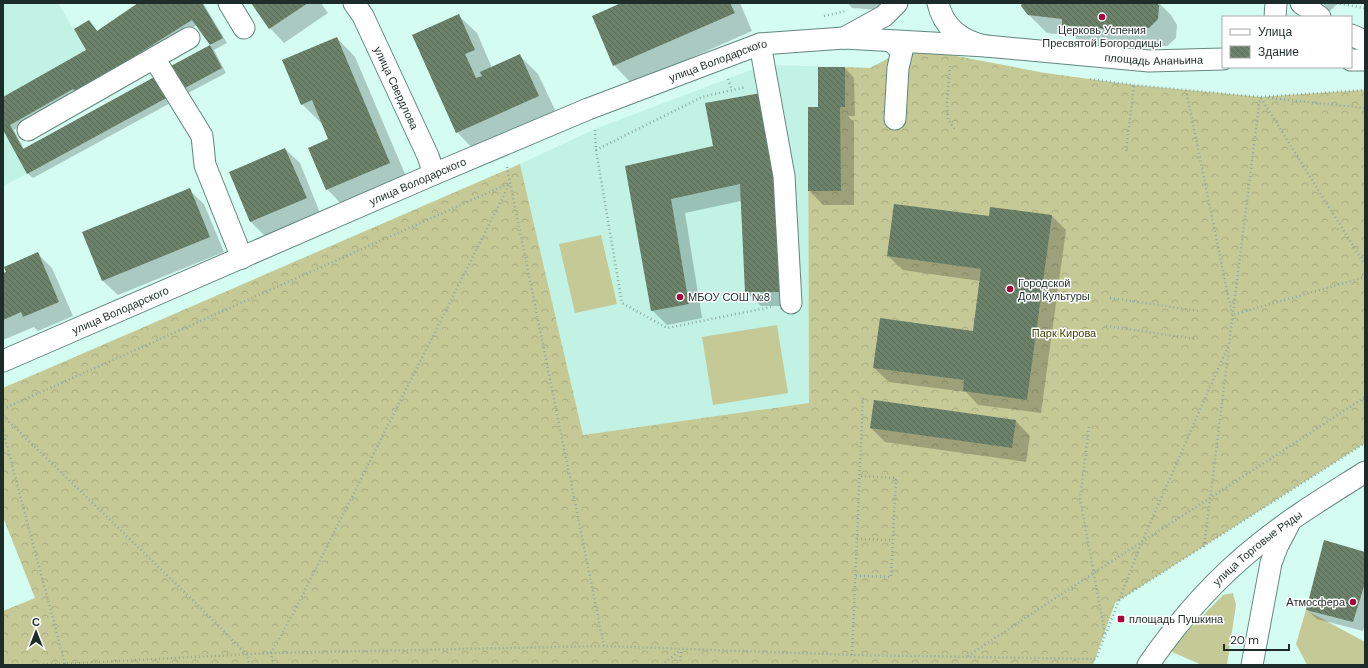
<svg xmlns="http://www.w3.org/2000/svg" width="1368" height="668" font-family="'DM Sans',sans-serif">
<style>
.built{fill:#c1f2e4}
.grass{fill:#c5c996}
.forest{fill:url(#forest-crowns)}
.shadow{fill:#0003}
.building{fill:url(#building-back-hatch)}
.lines{fill:none;stroke-linecap:round;stroke-linejoin:round}
.minor-casing{stroke:#63877e;stroke-width:23}
.path{stroke:#8ca9a1;stroke-width:2.5;stroke-dasharray:1 3;stroke-linecap:butt}
.minor{stroke:#fff;stroke-width:21}
.poi-dot{fill:#a40838;stroke:#fff;stroke-width:1.5}
.labels{text-anchor:middle;stroke-width:3;stroke-linejoin:round;paint-order:stroke}
.poi-label{font-size:11px;fill:#1d2c28;stroke:#fff;text-anchor:start}
.street-label{font-size:11px;fill:#1d2c28;stroke:#fff}
.park-label{font-size:11px;fill:#414300;stroke:#fff}
</style>
<defs>
<pattern id="forest-crowns" width="20" height="18" patternUnits="userSpaceOnUse"><rect width="20" height="18" fill="#c5c996"/><path d="M2 6a3 3 0 1 1 6 0M12 15a3 3 0 1 1 6 0" fill="none" stroke="#a9ad81"/></pattern>
<pattern id="building-back-hatch" width="6" height="6" patternUnits="userSpaceOnUse"><rect width="6" height="6" fill="#6b816a"/><path d="M-1 5l2 2M0 0l6 6M5-1l2 2" fill="none" stroke="#576a57"/></pattern>
</defs>
<rect width="100%" height="100%" fill="#d5fcf1"/>
<!-- built -->
<path class="built" d="M3,3h55l28,47 -83,47z
M764,65l81,2v40h-37l1,296 -226,32 -63,-271 75,-35z
M3,130l24,44 -24,12z"/>
<!-- grass -->
<path class="grass" d="M601,235l16,69 -42,9 -16,-69z
M777,325l11,68 -75,12 -11,-68z
M1233,593l3,12 -9,60h-25l-30,-13 4,-9 47,-48z
M1306,610l59,32v23h-58l-11,-21z"/>
<!-- forest -->
<path class="forest" d="M902,51l49,4 94,18 89,12 126,12 105,-7v353l-250,160 -22,62h-1090v-54l32,-13 -32,-81v-129l517,-224 63,271 226,-32 -1,-296h37v-40l25,1z"/>
<!-- shadow -->
<path class="shadow" d="M140,3h63l24,40 -13,7 12,23 -38,20 -5,-5 -11,-22 40,-21 -15,-20 -116,72 -4,-3 -63,36 10,19 134,-73 16,25 -141,77 -5,-4 -25,-46v-29l85,-48v-30l10,11z
M252,3h69l7,10 -44,30 -14,-15z
M624,3h116l12,28 -120,53 -18,-19z
M848,3h31v7l-27,-2z
M1023,3h136l12,12 6,10 -1,13 -9,8h-12l-1,3 -73,-6 -7,-7 -27,-3 -19,-19z
M1322,3h16l-8,8z
M458,15l19,18 15,35 28,-12 18,18 19,40 -82,37 -18,-19z
M337,38l18,19 53,124 -63,27 -18,-19 3,-50 -8,-17 -1,1 -19,-19 -18,-44z
M845,68l9,10 1,38h-7l6,6v83h-31l-14,-15 10,-82z
M706,104l90,202h-35l-15,-14 -5,-91 -56,12 17,105 -35,7 -15,-15 -26,-143 88,-20z
M285,149l15,14 20,50 -55,23 -14,-14z
M189,190l15,14 20,48 -106,43 -15,-14 -19,-48z
M1052,216l14,14 -25,183 -63,-8 -12,-13 -77,-10 -15,-14 99,-36 7,-51 -77,-11 -15,-14 102,-39z
M38,254l14,14 21,48 -35,15 -4,-4 -31,13v-65z
M875,401l141,20 14,15 -4,26 -141,-20 -14,-14z
M1365,553v71l-2,7 -46,-12 -10,-9z"/>
<!-- building -->
<path class="building" d="M138,3h64l21,35 -13,7 -18,-25 -116,73 -3,-4 -63,36 13,24 135,-74 12,21 -143,78 -24,-44v-33l83,-47 -12,-21 15,-9 8,11z
M251,3h57l-39,26z
M621,3h109l5,10 -122,53 -21,-50z
M1022,3h135l2,3 -1,13 -9,9h-12l-1,4 -74,-7v-6l-34,-4 -7,-9z
M459,14l16,36 -10,4 11,24 6,-2 -2,-4 40,-18 19,42 -83,37 -44,-98z
M337,37l53,126 -64,27 -18,-42 20,-9 -16,-39 -11,5 -19,-45z
M210,45l12,23 -39,21 -12,-23z
M818,67h27v40h-5l1,84h-33v-84h10z
M761,93l14,86 7,113h-37l-5,-108 -69,15 18,105 -38,7 -26,-145 88,-20 -8,-43z
M285,148l22,50 -57,24 -21,-50z
M190,188l20,49 -108,44 -20,-49z
M894,204l95,12 1,-9 62,8 -25,185 -64,-9 1,-11 -91,-12 7,-50 93,13 8,-62 -94,-13z
M38,252l21,50 -36,15 -2,-5 -18,8v-47l3,-1 -2,-5z
M874,400l142,20 -4,28 -142,-20z
M1324,540l41,12v31l-12,39 -47,-12z"/>
<g class="lines">
<!-- minor casing -->
<g class="minor-casing">
<g id="minor">
<path d="M229,3l15,25"/>
<path id="s1" d="M354,3l9,13 65,140 6,18"/>
<path id="s2" d="M938,3c5,24 24,39 48,43l163,15 74,-2"/>
<path d="M1301,3l19,14"/>
<path d="M1275,17l1,-14"/>
<path d="M1351,35l14,6"/>
<path d="M189,38l-35,20 48,78 3,29 37,93"/>
<path d="M844,38l40,-22 13,-13"/>
<path d="M892,42l10,9 -4,17 -3,51"/>
<path d="M760,44l24,132 7,127"/>
<path d="M1351,60h14"/>
<path d="M28,130l126,-72"/>
<path id="s3" d="M3,361l431,-187 154,-65 172,-65 84,-6 142,8"/>
<path id="s4" d="M1148,665c31,-45 68,-87 111,-121 33,-27 70,-49 106,-72"/>
<path d="M1252,665l19,-102 6,-16 12,-23"/>
</g>
</g>
<!-- path -->
<path class="path" d="M1336,3l29,5
M824,16l22,-5
M950,66l-3,37 1,17 8,11
M728,79l4,11
M1090,79l44,6 126,12 105,-7
M1186,90l46,225 133,-38
M1261,98l104,167
M1268,98l97,10
M595,130l1,20 26,153 45,25 104,-21
M596,150l106,-53 44,-10
M1126,151l8,-66 1,1
M507,167l97,479
M1110,298l90,13
M1039,309l10,2
M1106,326l90,13
M3,409l507,-226
M3,416l205,199 39,40 2,10
M1089,427l-9,72 25,135
M3,431l62,233
M857,539l36,1
M1204,547l25,-199
M856,576l35,1 5,-99 -37,-2
M1119,600l246,-157
M852,655l11,-259
M968,656c131,-88 265,-172 397,-259
M39,665l232,-12 333,-7 248,9 244,4 45,-115 88,-200 31,-247
M273,665l-2,-12 23,-41 216,-429
M662,665l18,-15
M680,665l1,-15"/>
<!-- minor -->
<use href="#minor" class="minor"/>
</g>
<!-- markers -->
<g class="poi-dot">
<circle cx="1102" cy="17" r="4"/>
<circle cx="1010" cy="289" r="4"/>
<circle cx="680" cy="297" r="4"/>
<circle cx="1353" cy="602" r="4"/>
<rect x="1117" y="615" width="8" height="8" rx="2"/>
</g>
<g class="labels">
<!-- poi labels -->
<g class="poi-label">
<text x="1102" y="34" text-anchor="middle">Церковь Успения<tspan x="1102" dy="13">Пресвятой Богородицы</tspan></text>
<text x="1018" y="287">Городской<tspan x="1018" dy="13">Дом Культуры</tspan></text>
<text x="688" y="301">МБОУ СОШ №8</text>
<text x="1345" y="606" text-anchor="end">Атмосфера</text>
<text x="1129" y="623">площадь Пушкина</text>
</g>
<!-- street labels -->
<g class="street-label">
<text dy="4" stroke="none"><textPath href="#s2" startOffset="237">площадь Ананьина</textPath></text>
<text dy="4" stroke="none"><textPath href="#s3" startOffset="776">улица Володарского</textPath></text>
<text dy="4" stroke="none"><textPath href="#s1" startOffset="95">улица Свердлова</textPath></text>
<text dy="4" stroke="none"><textPath href="#s3" startOffset="452">улица Володарского</textPath></text>
<text dy="4" stroke="none"><textPath href="#s3" startOffset="128">улица Володарского</textPath></text>
<text dy="4" stroke="none"><textPath href="#s4" startOffset="161">улица Торговые Ряды</textPath></text>
</g>
<!-- park labels -->
<g class="park-label">
<text x="1064" y="337">Парк Кирова</text>
</g>
</g>
<!-- border -->
<rect width="1368" height="668" fill="none" stroke="#1d2c28" stroke-width="8"/>
<!-- legend -->
<rect x="1222" y="16" width="130" height="52" fill="#ffffff" stroke="#a5aba9"/>
<rect x="1230" y="29" width="20" height="6" fill="#ffffff" stroke="#a5aba9"/>
<text x="1258" y="36" font-size="12" fill="#1d2c28">Улица</text>
<rect x="1230" y="46" width="20" height="12" fill="url(#building-back-hatch)" stroke="#a5aba9"/>
<text x="1258" y="56" font-size="12" fill="#1d2c28">Здание</text>
<!-- north arrow -->
<g transform="translate(36 632)" stroke="#ffffff" stroke-width="3" paint-order="stroke">
<path d="M0-3L7 15L0 10L-7 15Z" fill="#1d2c28"/>
<text y="-6" font-size="11" font-weight="bold" text-anchor="middle" fill="#1d2c28">С</text>
</g>
<!-- scale -->
<path d="M1224 644v6h65v-6" fill="none" stroke="#1d2c28" stroke-width="2"/>
<text x="1230" y="644" font-size="12" fill="#1d2c28" stroke="#ffffff" stroke-width="3" paint-order="stroke">20 m</text>
</svg>
